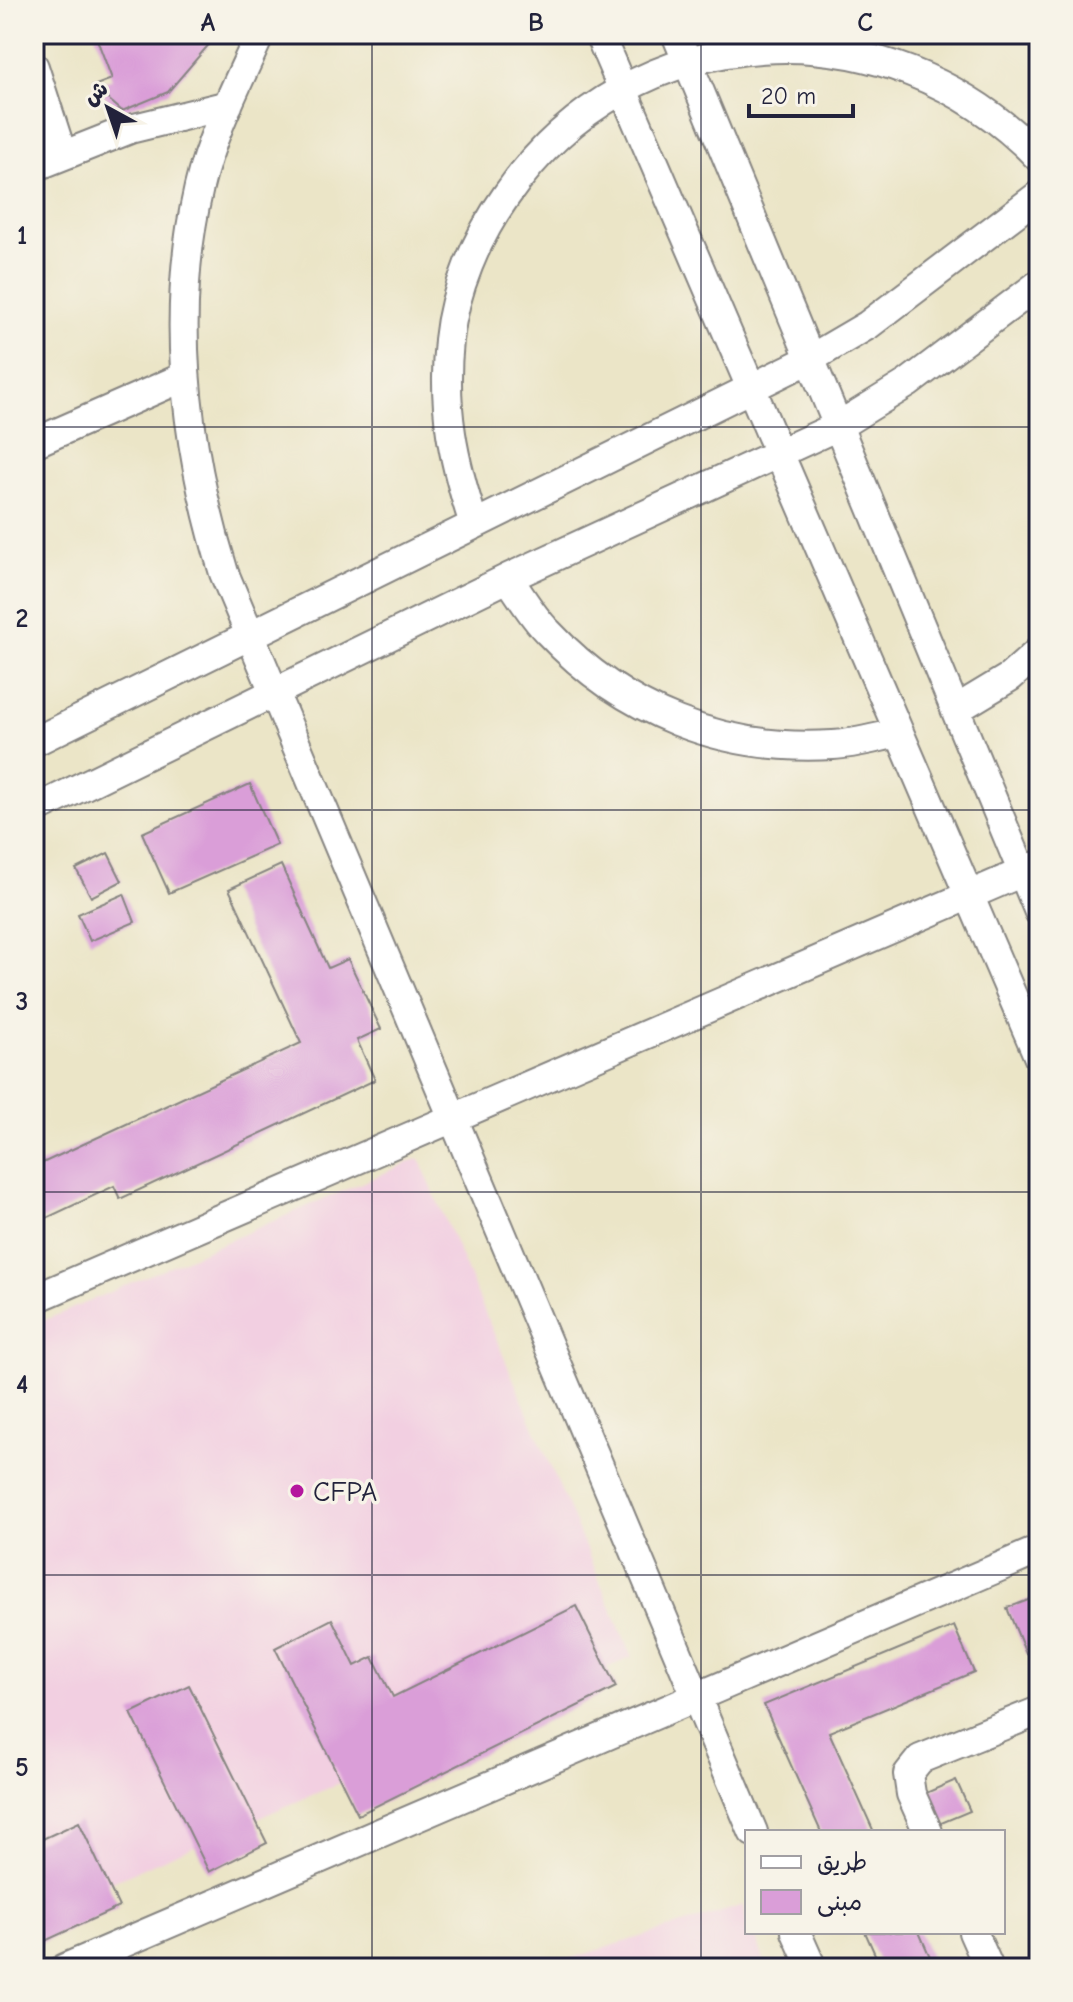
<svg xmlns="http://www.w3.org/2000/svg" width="1073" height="2002" font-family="'Comic Neue','Playpen Sans Arabic',sans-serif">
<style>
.built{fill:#f2cfe1}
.building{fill:#da9ed8}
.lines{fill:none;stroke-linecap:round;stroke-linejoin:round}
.minor-casing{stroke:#868481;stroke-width:32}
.minor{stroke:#fff;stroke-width:28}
.grid{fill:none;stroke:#22223b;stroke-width:2;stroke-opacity:0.55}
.poi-dot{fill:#b5179e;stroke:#f7f3e8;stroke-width:3}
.labels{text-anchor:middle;stroke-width:7;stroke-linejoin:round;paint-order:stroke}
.poi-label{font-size:28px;fill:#22223b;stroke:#f7f3e8;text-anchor:start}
.neatline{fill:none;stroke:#22223b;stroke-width:3}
.grid-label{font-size:26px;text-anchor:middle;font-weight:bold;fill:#22223b}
</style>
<rect width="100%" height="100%" fill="#f7f3e8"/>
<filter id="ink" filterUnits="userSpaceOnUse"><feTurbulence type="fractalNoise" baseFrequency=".0125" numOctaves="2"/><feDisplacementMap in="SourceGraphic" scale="16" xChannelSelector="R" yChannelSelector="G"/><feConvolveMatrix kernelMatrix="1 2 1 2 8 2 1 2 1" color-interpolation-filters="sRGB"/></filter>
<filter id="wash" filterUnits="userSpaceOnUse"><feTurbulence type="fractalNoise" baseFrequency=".006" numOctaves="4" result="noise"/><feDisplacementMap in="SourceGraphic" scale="32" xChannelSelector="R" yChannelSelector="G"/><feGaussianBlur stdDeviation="1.8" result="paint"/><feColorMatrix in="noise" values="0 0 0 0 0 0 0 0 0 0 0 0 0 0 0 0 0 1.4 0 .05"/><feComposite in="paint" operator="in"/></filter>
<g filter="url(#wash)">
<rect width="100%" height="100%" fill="#ebe5c7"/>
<!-- built -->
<path class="built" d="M419,1158l213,499 -598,258v-590z
M744,1905l3,27h7l13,36h-227z"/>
<g id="blocks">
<!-- building -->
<path class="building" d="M95,34h123l-50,58 -46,19 -29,-25 19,-7z
M250,784l27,61 -108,48 -27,-60z
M108,853l14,28 -31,16 -15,-28z
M281,865l47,103 20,-9 33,70 -24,11 18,40 -255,119 -6,-13 -80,38v-57l267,-124 -72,-154z
M124,894l11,28 -45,19 -12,-27z
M1039,1596v53l-13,5 -19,-46z
M576,1606l40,81 -258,128 -83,-167 57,-29 23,47 18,-9 20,40z
M954,1626l20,46 -145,60 45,100h-53l-57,-127z
M189,1685l78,158 -58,29 -78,-159z
M956,1780l14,31 -31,13 -13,-31z
M79,1822l40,85 -85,39v-103z
M865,1932h54l16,36h-54z"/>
</g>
</g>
<g filter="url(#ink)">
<use href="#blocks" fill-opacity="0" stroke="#868481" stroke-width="2"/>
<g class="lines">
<!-- minor casing -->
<g class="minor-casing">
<path id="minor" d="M260,34c-22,49 -49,101 -61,153 -30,130 -14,260 25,386l529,1259
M599,34l440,1024
M676,34l363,878
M34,67l28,87
M34,167l96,-38 98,-24
M34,443l150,-66
M474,524c-21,-64 -32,-116 -25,-184 5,-50 28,-103 57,-144 126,-184 382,-196 533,-38
M508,578c13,18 24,38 40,54 75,80 175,120 285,113 22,-1 45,-8 66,-12
M957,709l53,-32 29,-26
M34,742l776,-383 58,-34 171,-130
M34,810l474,-232 332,-153 68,-42 131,-99
M34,1299l1005,-434
M928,1832l-17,-38 -3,-20 12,-15 119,-48
M796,1932l16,36
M973,1932l16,36
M65,1968l974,-418"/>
</g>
<!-- minor -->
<use href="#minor" class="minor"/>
</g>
</g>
<!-- grid -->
<path class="grid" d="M372,34v1934M701,34v1934M34,427h1005M34,810h1005M34,1192h1005M34,1575h1005"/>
<!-- markers -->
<circle class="poi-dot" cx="297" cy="1491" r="8"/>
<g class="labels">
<!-- poi labels -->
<g class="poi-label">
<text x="313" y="1501">CFPA</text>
</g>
</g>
<!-- margin -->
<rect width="1073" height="2002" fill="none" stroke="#f7f3e8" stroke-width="88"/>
<!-- legend -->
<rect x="745" y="1830" width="260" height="104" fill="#f7f3e8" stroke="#a29fa3" stroke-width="2"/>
<rect x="761" y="1856" width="40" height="12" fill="#ffffff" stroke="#a29fa3" stroke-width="2"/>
<text x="817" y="1870" font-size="24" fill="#22223b">طريق</text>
<rect x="761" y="1890" width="40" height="24" fill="#da9ed8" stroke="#a29fa3" stroke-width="2"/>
<text x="817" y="1910" font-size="24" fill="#22223b">مبنى</text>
<!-- north arrow -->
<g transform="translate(108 108) rotate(320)" stroke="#f7f3e8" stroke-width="6" paint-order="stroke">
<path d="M0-6L14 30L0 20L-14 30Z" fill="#22223b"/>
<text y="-12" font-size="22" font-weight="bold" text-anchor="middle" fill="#22223b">ش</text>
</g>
<!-- scale -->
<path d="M749 104v12h104v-12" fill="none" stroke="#22223b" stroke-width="4"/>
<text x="761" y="104" font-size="24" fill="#22223b" stroke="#f7f3e8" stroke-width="6" paint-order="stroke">20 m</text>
<rect x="44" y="44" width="985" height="1914" class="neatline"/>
<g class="grid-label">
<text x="208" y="31">A</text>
<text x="536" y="31">B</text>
<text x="865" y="31">C</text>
<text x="22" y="244">1</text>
<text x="22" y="627">2</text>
<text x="22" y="1010">3</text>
<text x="22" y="1393">4</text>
<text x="22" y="1776">5</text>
</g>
</svg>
